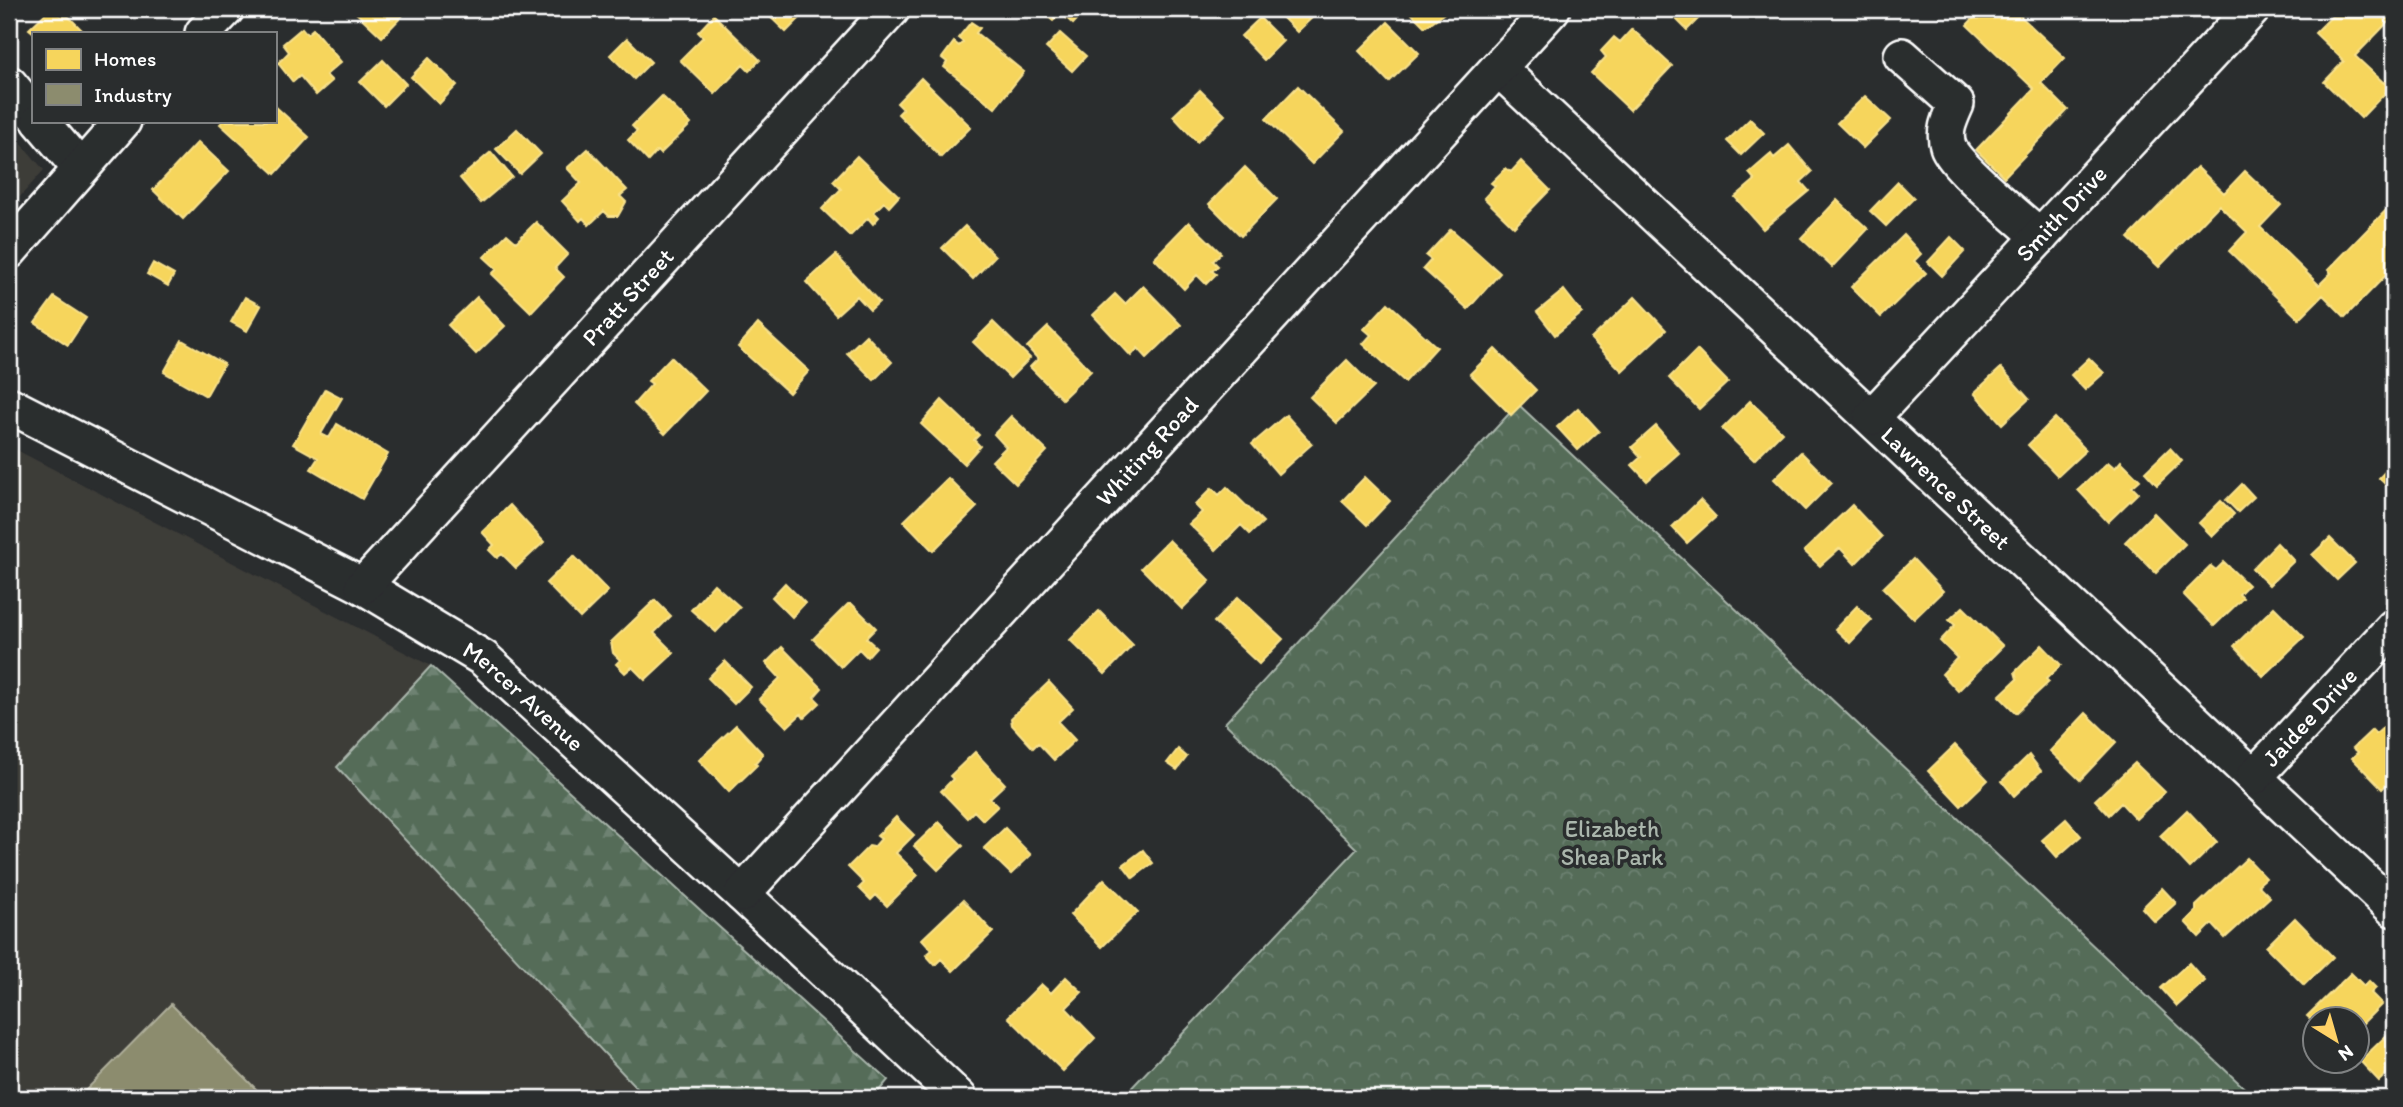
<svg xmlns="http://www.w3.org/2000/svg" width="2403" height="1107" font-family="Itim,sans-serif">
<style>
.built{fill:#3d3c38}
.forest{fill:url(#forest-firs);stroke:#aab6ac;stroke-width:2}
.park{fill:url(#park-crowns);stroke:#aab6ac;stroke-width:2}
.homes{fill:#f6d55c;stroke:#f9e28d;stroke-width:2}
.industry{fill:#8c8c6e;stroke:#aeae9a;stroke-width:2}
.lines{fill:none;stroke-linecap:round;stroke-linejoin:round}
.minor-casing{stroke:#fff;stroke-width:40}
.minor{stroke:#2a2d2e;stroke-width:35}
.labels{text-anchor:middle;stroke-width:7;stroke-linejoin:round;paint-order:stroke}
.street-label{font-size:24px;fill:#fff;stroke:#2a2d2e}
.park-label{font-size:24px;fill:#aab6ac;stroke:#2a2d2e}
</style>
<defs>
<pattern id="forest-firs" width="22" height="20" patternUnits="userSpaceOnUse" patternTransform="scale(1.75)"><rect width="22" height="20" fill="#546c59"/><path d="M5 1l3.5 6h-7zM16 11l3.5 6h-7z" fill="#6e8272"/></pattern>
<pattern id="park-crowns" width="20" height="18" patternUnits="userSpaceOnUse" patternTransform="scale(1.75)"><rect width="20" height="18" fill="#546c59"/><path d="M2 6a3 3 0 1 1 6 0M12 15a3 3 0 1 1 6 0" fill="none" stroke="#6e8272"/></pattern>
</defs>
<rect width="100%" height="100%" fill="#2a2d2e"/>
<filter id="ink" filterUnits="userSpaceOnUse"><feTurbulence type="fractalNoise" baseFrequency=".0143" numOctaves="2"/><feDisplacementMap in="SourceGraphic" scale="14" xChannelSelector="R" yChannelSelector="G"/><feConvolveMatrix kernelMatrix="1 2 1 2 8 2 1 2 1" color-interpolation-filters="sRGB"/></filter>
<g filter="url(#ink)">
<!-- built -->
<path class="built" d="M9,129l35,41 -35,39z
M9,446l422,220 -94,101 309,331h-637z"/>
<!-- forest -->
<path class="forest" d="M431,666l457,414 -15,18h-227l-309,-331z"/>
<!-- park -->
<path class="park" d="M1518,404l737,694h-1133l235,-249 -132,-126z"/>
<!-- homes -->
<path class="homes" d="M50,9l12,8 4,-3 19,19h-51l-5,-4z
M352,9h57l-27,28z
M762,9h47l-23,23z
M1039,9h48l-14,15 -12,-11 -8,8z
M1274,9h39l4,4 -20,19z
M1407,9h43l-25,18z
M1666,9h42l-21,21z
M1982,9h31l52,49 -24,25 27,27 -64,67 -28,-27 58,-61 -67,-64z
M2339,9h55v7l-39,40 29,27 10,-10v29l-9,-9 -24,25 -37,-36 20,-21 -29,-28z
M714,15l46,45 -11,11 -6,-6 -28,29 -35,-34 23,-23 -5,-5z
M1260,18l23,23 -19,19 -23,-24z
M971,22l9,6 -4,5 48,39 -29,36 -51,-41 3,-5 -5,-4 12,-16 5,4 4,-4 -5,-4z
M1388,22l31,31 -30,29 -30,-31z
M302,28l5,6 6,-5 28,33 -15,13 6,6 -16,14 -16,-19 -7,6 -15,-19 11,-11 -6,-8z
M1632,29l40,37 -42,44 -39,-37 15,-16 -5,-6 13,-14 6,5z
M1060,33l26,23 -14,15 -26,-23z
M627,38l24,24 -17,17 -24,-24z
M429,58l28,27 -18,19 -28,-27z
M383,60l23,24 -22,22 -24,-24z
M921,78l50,49 -30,30 -43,-43 5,-5 -6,-6z
M1298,86l46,45 -32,33 -46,-45z
M1200,90l25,25 -28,27 -24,-26z
M662,96l29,28 -31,30 -3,-3 -9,10 -20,-21 9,-9 -5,-5z
M1865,96l26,24 -28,28 -26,-25z
M275,106l34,31 -34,37 -55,-50 3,-3h52z
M1750,119l14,14 -23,22 -14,-14z
M517,129l24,25 -21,20 -24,-25z
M198,142l31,29 -46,48 -30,-29z
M1789,145l23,27 -11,10 8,9 -46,38 -28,-32 20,-17 -6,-7 22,-19 3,4z
M588,149l39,41 -7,6 6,6 -8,14h-9l-5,-5 -15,14 -6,-7 -3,3 -18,-20 19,-18 -14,-15z
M491,152l21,25 -31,26 -21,-25z
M857,156l42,40 -10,11 -5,-5 -10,10 5,5 -6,7 -5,-6 -18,18 -28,-27 19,-20 -8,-8z
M1521,161l29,29 -36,37 -30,-29 11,-12 -4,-3 15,-15 5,4z
M1245,167l32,32 -36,37 -32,-32z
M2197,167l27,26 21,-22 36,34 -21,22 59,58 12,-12 -3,-3 66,-68v65l-49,50 -22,-22 -24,24 -70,-68 18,-19 -28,-27 -60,62 -31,-29z
M1898,182l16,16 -28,28 -16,-15z
M1837,200l31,29 -36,38 -31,-29z
M536,222l32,32 -13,14 9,9 -33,35 -39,-38 5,-5 -13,-12 23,-23 9,8z
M1189,222l32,31 -8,8 5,5 -6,5 4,3 -10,10 -9,-9 -13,14 -30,-31z
M965,226l30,30 -22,23 -31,-31z
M1451,229l49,44 -32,36 -45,-40 8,-9 -5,-4z
M1904,235l17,19 -7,7 12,12 -45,44 -30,-30z
M1951,237l14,14 -23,25 -14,-14z
M836,255l43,47 -9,8 -13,-14 -21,19 -30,-33z
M153,263l21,12 -6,11 -21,-12z
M1143,286l38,39 -34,33 -9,-10 -7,8 -38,-41 22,-21 10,10z
M1564,290l18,23 -27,22 -18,-23z
M54,297l32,21 -18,27 -33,-22z
M245,297l16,9 -14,25 -16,-9z
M477,297l28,29 -29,28 -28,-29z
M1635,297l31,33 -44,41 -31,-32z
M1388,303l49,44 -32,35 -42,-38 8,-9 -7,-6z
M993,322l37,36 -20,20 -37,-36z
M758,324l51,47 -20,22 -51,-46z
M1048,327l43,44 -29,28 -32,-32 8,-8 -11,-12z
M866,335l26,27 -18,18 -27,-27z
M182,340l42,24 -18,32 -42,-24z
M1495,349l41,41 -25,25 -41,-41z
M1697,350l31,32 -29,27 -30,-31z
M671,357l35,34 -41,43 -31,-30 18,-20 -4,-3z
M2089,358l15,15 -19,17 -14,-15z
M1347,360l27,27 -37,36 -27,-26z
M2001,368l28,31 -27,25 -28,-31z
M325,389l17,9 -21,36 8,4 8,-14 51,30 -26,45 -51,-30 7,-11 -25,-14z
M942,400l37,35 -5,5 6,6 -16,18 -43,-40z
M1750,401l32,31 -28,28 -32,-31z
M1578,408l21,23 -21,19 -21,-23z
M1286,415l26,29 -34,30 -26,-30z
M1011,416l36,35 -31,33 -24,-23 14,-14 -12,-13z
M2055,418l31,32 -28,26 -30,-31z
M1656,426l23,27 -32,28 -15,-16 9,-8 -9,-10z
M2170,448l12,13 -25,24 -12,-13z
M1801,452l31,31 -27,27 -31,-31z
M2121,461l19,19 -8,7 6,6 -30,29 -30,-32 30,-28 7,6z
M2394,462v31l-15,-15z
M1365,477l25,24 -23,24 -25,-24z
M948,478l29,29 -44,44 -29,-30z
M2242,484l12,13 -16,15 -12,-12z
M1227,487l36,35 -13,12 -9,-9 -25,25 -27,-26 13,-12 -7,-7 17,-17 7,7z
M1700,500l16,17 -29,26 -15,-16z
M2221,501l13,13 -22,22 -13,-13z
M510,505l34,37 -28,26 -14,-14 -5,4 -8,-8 5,-5 -12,-13z
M1852,505l30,32 -27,27 -15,-16 -20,18 -16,-15z
M2154,513l31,31 -29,29 -31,-31z
M2330,538l25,25 -18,17 -25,-25z
M1169,540l41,41 -28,28 -41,-41z
M2277,543l17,18 -25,24 -17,-16z
M574,556l34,35 -28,27 -34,-35z
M1913,559l30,32 -29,28 -31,-31z
M2224,562l24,23 -9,9 4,4 -29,28 -31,-32 28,-28 5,4z
M785,583l20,20 -13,14 -20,-20z
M714,584l26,23 -24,25 -25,-22z
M1238,597l45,42 -24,25 -45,-42z
M655,600l16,16 -17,17 20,20 -29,27 -13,-13 -7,6 -9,-9 4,-4 -7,-7 -2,-11z
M848,604h4l24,24 -10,10 10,9 -9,10 -8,-8 -18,18 -28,-28z
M1857,606l15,14 -22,23 -15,-14z
M1963,607l40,39 -45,45 -16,-17 15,-16 -17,-17 15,-16 -6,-5z
M2274,607l30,30 -41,39 -29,-30z
M1099,611l34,34 -28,29 -35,-34z
M2042,645l19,20 -15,14 3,3 -33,31 -17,-17 18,-17 -2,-7z
M782,647l40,41 -8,9 6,6 -16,15 -3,-4 -14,13 -28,-28 21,-21 -14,-15z
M725,661l26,26 -17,17 -26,-26z
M1049,682l24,26 -15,14 17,18 -21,20 -16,-17 -5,5 -21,-23 -1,-7z
M2086,713l30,29 -36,38 -30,-29z
M2394,722v55l-12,12 -30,-31 6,-6 -5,-4 19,-18 4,4 10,-9 2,3z
M736,725l27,29 -8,9 2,2 -28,27 -30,-32z
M1955,745l33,35 -27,26 -33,-35z
M1178,749l9,8 -10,13 -10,-7z
M975,752l30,32 -15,14 8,8 -15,14 -9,-9 -7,7 -26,-27 12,-12 -3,-3z
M2029,755l12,16 -27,25 -12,-15z
M2135,763l30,29 -29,27 -15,-16 -12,12 -14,-15z
M2187,810l30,32 -27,26 -30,-32z
M896,817l18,18 -18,18 22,22 -31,31 -11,-11 -5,5 -12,-12 5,-5 -16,-16 21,-21 5,1 7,-8 -4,-3z
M2066,819l15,17 -24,21 -15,-17z
M939,822l24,24 -25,24 -24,-24z
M1005,828l26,27 -20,19 -27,-26z
M1143,850l10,13 -20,15 -10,-13z
M2247,858l19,20 -8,7 12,12 -45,41 -13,-14 -13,13 -14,-15 11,-11v-5z
M1104,879l34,33 -36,35 -32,-32z
M2162,888l14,15 -21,19 -13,-14z
M963,900l30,32 -40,39 -12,-12 -6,6 -9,-10 6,-5 -10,-11z
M2295,918l38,39 -29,28 -38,-38z
M2189,963l16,18 -28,25 -16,-18z
M2351,973l13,13 5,-5 7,7 -5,5 11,11 -24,24v-8h-42v4l-9,-8z
M1066,977l16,15 -16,16 29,30 -32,33 -55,-54 33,-33 10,9z
M2394,1028v39l-15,14 -19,-20z
M2325,1091l6,7h-14z"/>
<!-- industry -->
<path class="industry" d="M171,1004l94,94 -186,-1z"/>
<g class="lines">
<!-- minor casing -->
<g class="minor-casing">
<g id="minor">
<path d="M203,33l23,-24"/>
<path d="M1902,56l54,48c-6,14 -13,27 -8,42 6,20 73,73 92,91"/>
<path id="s1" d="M1498,68l896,841"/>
<path d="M9,84l24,29"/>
<path d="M40,121l40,47"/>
<path d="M9,251l114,-130"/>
<path id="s2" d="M9,405l354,181 120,72 259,236 217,204"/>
<path id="s3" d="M1872,417l380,-408"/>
<path id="s4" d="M363,586l529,-577"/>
<path id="s5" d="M2254,777l140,-150"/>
<path id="s6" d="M742,894l810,-885"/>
</g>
</g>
<!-- minor -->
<use href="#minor" class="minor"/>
</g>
</g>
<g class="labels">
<!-- street labels -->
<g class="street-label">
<text dy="8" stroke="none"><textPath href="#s3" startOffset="278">Smith Drive</textPath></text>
<text dy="8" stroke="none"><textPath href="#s4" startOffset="392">Pratt Street</textPath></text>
<text dy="8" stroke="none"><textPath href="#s6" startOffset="600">Whiting Road</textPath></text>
<text dy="8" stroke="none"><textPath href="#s1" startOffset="614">Lawrence Street</textPath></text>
<text dy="8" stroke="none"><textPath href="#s2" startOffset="593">Mercer Avenue</textPath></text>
<text dy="8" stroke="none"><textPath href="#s5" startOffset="82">Jaidee Drive</textPath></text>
</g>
<!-- park labels -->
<g class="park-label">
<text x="1612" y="837">Elizabeth<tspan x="1612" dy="28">Shea Park</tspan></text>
</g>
</g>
<!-- margin -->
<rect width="2403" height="1107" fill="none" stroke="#2a2d2e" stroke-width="35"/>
<rect x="18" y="18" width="2368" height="1072" fill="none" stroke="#fff" stroke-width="2.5" filter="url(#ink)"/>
<!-- legend -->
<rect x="32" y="32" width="245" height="91" fill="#2a2d2e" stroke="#7f8182" stroke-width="2"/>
<rect x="46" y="49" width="35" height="21" fill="#f6d55c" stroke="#7f8182" stroke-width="2"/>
<text x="94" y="66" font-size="21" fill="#ffffff">Homes</text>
<rect x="46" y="84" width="35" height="21" fill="#8c8c6e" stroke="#7f8182" stroke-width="2"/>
<text x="94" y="102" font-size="21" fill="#ffffff">Industry</text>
<!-- north arrow -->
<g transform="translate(2336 1040) rotate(143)"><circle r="33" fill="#2a2d2e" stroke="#7f8182" stroke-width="2"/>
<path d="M0-5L12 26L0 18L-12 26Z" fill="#ffd166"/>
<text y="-10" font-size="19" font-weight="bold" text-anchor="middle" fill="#ffffff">N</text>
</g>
</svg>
